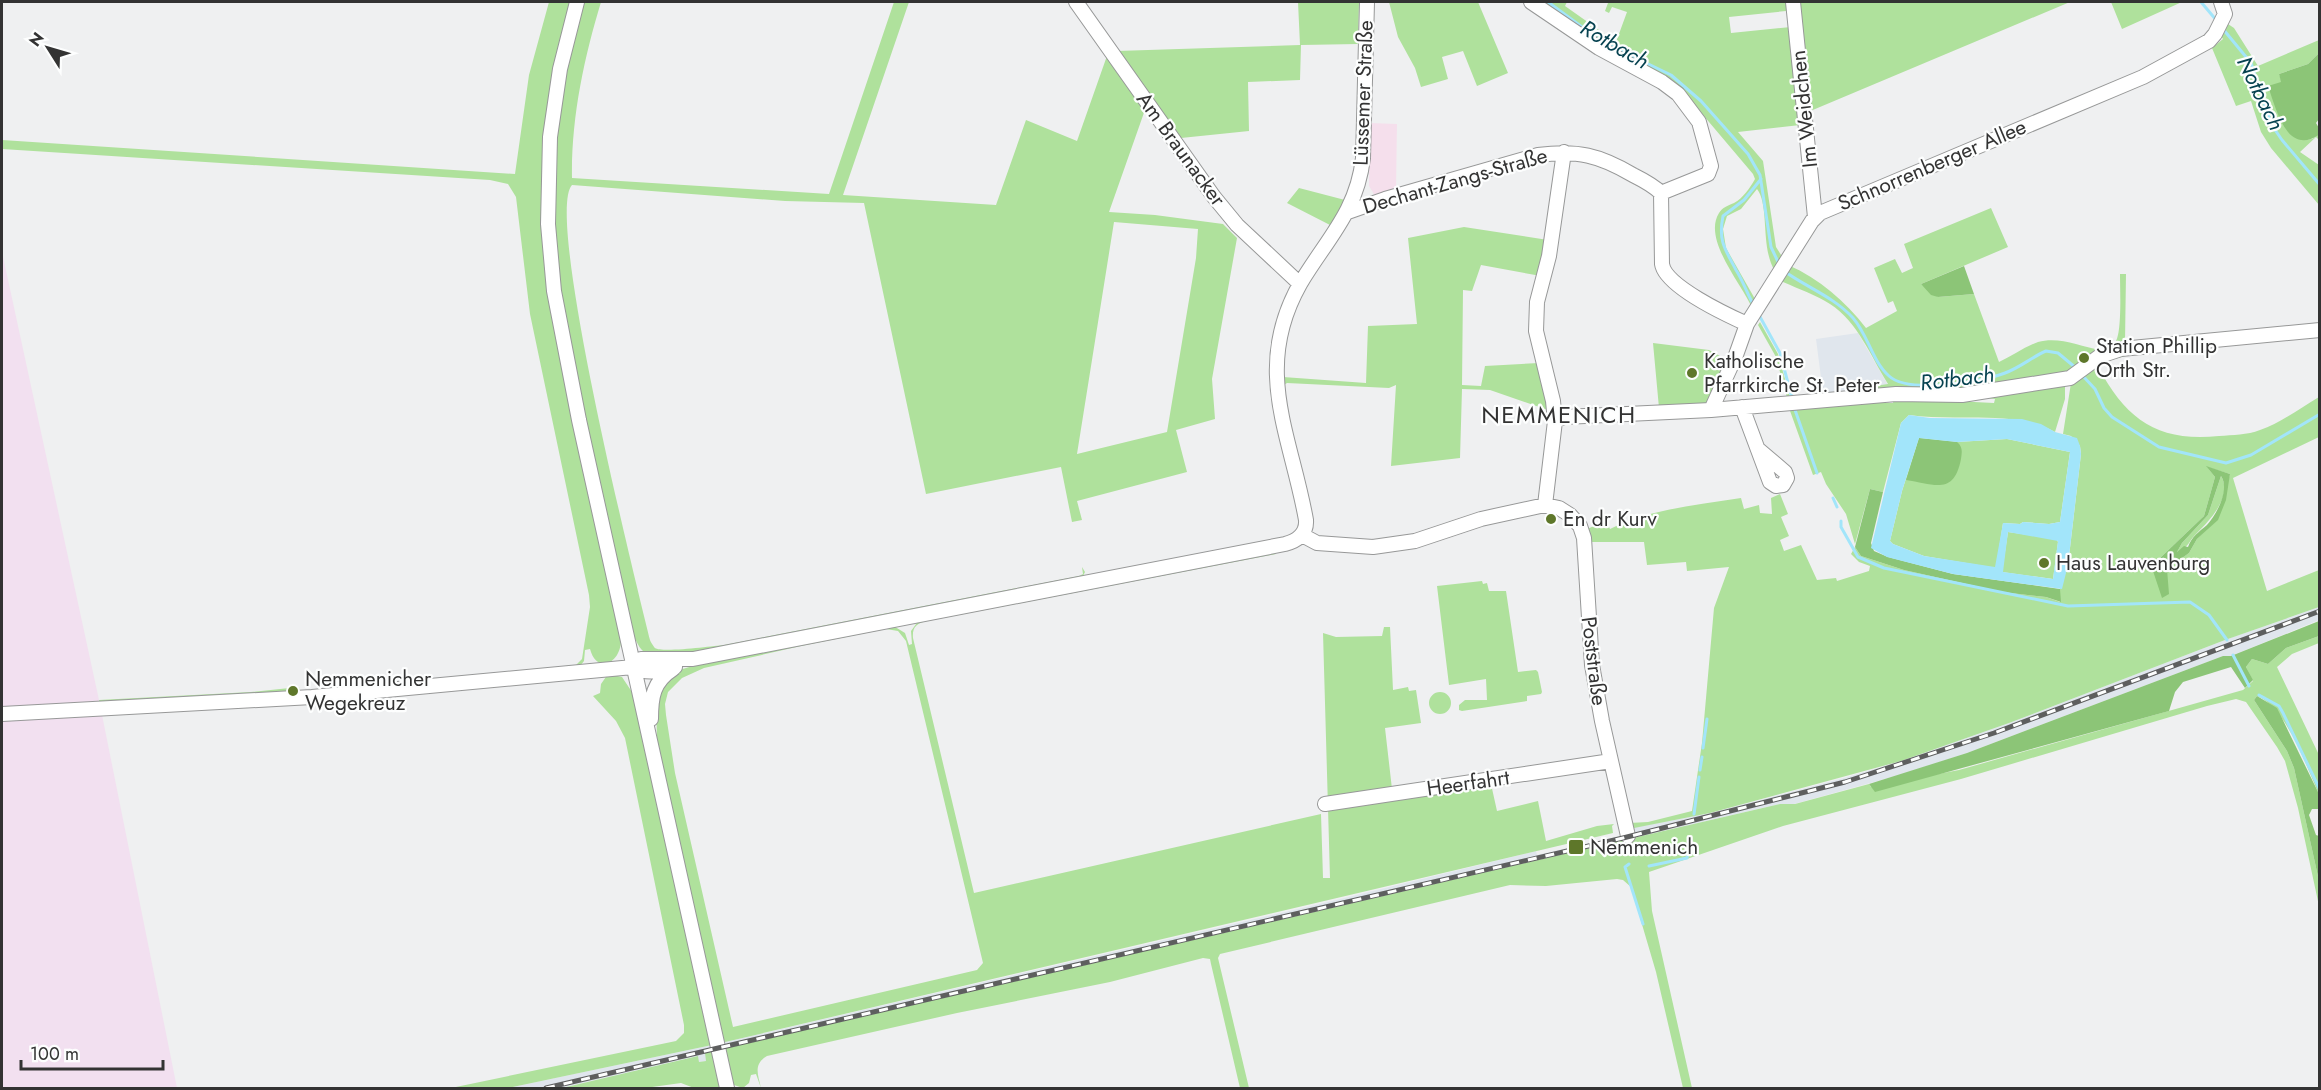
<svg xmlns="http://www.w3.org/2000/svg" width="2321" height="1090" font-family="Jost,sans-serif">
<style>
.commercial{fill:#f5dfec}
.industrial{fill:#f2e0f0}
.built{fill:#e0e6ed}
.green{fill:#afe19c;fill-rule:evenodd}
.forest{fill:#8cc577;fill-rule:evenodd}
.water{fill:#a2e5fa;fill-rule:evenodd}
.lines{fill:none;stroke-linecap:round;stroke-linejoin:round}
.stream{stroke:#a2e5fa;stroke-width:3}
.minor-casing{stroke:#979898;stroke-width:16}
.minor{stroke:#fff;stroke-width:14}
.rail-casing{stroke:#5e5f5f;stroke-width:5}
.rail{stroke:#fdfefe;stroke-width:3;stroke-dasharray:9;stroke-linecap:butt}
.poi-dot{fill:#5e772a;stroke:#fdfefe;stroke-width:2}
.labels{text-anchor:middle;stroke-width:4.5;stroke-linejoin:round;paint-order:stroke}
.street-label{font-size:21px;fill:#333;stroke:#fdfefe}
.poi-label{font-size:21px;fill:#333;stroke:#fdfefe;text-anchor:start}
.water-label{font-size:22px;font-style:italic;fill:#064250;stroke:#fdfefe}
.quarter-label{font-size:24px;letter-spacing:1.5px;fill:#333;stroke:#fdfefe}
</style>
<rect width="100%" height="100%" fill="#eff0f1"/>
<!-- commercial -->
<path class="commercial" d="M1370,123l27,1 -1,67 -21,5 -6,-10z"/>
<!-- industrial -->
<path class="industrial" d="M2,252l97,448 78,388h-175z"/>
<!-- built -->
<path class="built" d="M1858,333l30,52 -65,8 -7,-54z
M2319,607v13l-88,36h-8l-256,97 -64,21 -109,30h-14l-1067,247 -7,10 -7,1 -1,-6 -136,32h-54l204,-43 616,-143 208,-51 1,4 79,-18 8,-2 -1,-4 13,-4 74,-14 134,-35 57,-17 108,-38 216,-83z"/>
<!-- green -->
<path class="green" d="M549,2h24l-30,200 78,438c0,23 -24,35 -31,9l-5,1 -1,11 -4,5 -479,46 -2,-12 152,-8 48,-5 1,5 276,-27 6,-6 8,-52 -1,-12 -59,-281 -14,-117 -8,-13 -18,-4 -488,-31v-9l513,34 14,-99z
M582,2h19c-17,56 -30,117 -29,176l257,16 65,-192h15l-66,193 153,10 30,-85 51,21 31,-88 38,54 -37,105 46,3 68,9 14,14 -25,141 3,40 -39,11 11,42 -110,29 5,19 -10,2 -11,-55 -135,27 -62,-291 -79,-2 -213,-16c-28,30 64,398 78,455 0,1 4,7 5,8 7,5 58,-2 69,-3l355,-69 4,-2 -1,-7 3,5 -2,4 -372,74c-18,2 -46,8 -63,4 -7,-2 -11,-11 -14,-18l-66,-293 -13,-85 -2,-105 11,-80zM1114,222l84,7 -2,29 -29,174 -90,22z
M1298,2h61l-1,42 -57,1 -1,35 -52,2 1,49 -68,7 -64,-87 183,-6z
M1389,2h89l30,71 -31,13 -14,-35 -21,6 6,22 -27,8 -6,-19 -17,-31z
M1525,2h42l-2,4 51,36 11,-30 -15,-5 -3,6 -4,-2 3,-8 -4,-1h466l-262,110 1,12 -71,8 25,29 13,86 7,11 -8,13c-15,-23 -5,-65 -18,-82l-16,20 -14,7 -4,13 3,19 29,51 -2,11c-10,-25 -51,-70 -34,-97 4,-6 8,-7 15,-10 9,-5 16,-15 21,-24l-2,-5 -55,-65 -18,-17zM1786,11l3,2 2,14 -60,6 -2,-16z
M2111,2h71l-60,27z
M2228,24l6,4 24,38 61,-26v13l-11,11 -29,10 23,66 10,-1 7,-4v5l-3,-3 -16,15 19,13v40l-48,-57 -10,-16 -10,-31 -15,5 -24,-58 11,-9 -2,-3 4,-10z
M1299,188l46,12 -6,12 -9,13 -43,-22z
M1991,208l17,39 -87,37 17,13 36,-3 25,68c13,-6 25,-15 39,-20 20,-6 42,4 62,8 5,-2 13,-4 16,-9 6,-10 4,-54 4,-67h6l-1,68 2,3 -55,27 -95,18h-114l-1,-2 26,-4c-17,-27 -30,-62 -58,-80 -14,-9 -31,-15 -47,-22l-2,-4 7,-13c32,14 57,36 78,63l31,-17 -4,-10 -5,2 -14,-35 21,-9 7,14 11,-5 -9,-24z
M1464,227l84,13 -7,36 -60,-11 -9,26 -9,-1 -1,95 19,1 4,-20 54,-3 9,47 -58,-20 -28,-1 -2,69 -69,8 5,-81 -7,3 -102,-5 -3,2 -1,-8 83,6 2,-57 49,-2 -9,-86z
M1760,322l18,32 12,43 -3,1 -11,-41 -18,-32z
M1653,343l56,7 20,11 -22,43 -48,4z
M2136,353l-25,7 -13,7c29,53 59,75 121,69 14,-1 28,-1 41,-6 21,-7 40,-22 59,-33v40l-86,41 34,113 52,-21v37l-94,33 -216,83 -108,38 -191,52 -81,16v-6l19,-1 44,-11 10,-68 12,-135 15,-41 -42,4 -1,-9 -39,3 -3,-23h-54l-3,-13 19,-8 4,8c40,-20 87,-24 131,-31l3,11 15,-4 1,8 12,1 -1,-16 9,-4 8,20 -7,3 8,19 -9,4 4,11 17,-6 16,35 19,-2 1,3 32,-10 1,-5 -11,-4 -8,-8 4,-7 6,9 43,14 98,22 44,5 14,5v-13l8,-24 13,-111 -1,-8 -9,-10 -8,-2 8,-51 14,-11 33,-18zM2207,467l23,7 -13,46 -20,19 -8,14 -23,16 -6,-11 44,-42 11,-39z
M2065,384v15l-10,33c-38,-23 -100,-10 -146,-17l-8,8 -18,69 -13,-3 -15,55 -9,-30 -20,-30 -5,-12 -8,3 -24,-67 95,-9v4h9l1,-5 100,5 1,-4 -8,-1z
M1919,438l38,4 50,-3 63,13 -10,70 -11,2 -26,-2 -3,2 -17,-1 -7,45 -72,-12 -31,-12 -3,-3 12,-50z
M2221,476c12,20 -11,44 -24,57 -8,7 -8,15 -20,19l5,-9 26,-28z
M2008,532l48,7 2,3 -5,37 -51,-7z
M1275,552l1,2 -349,67c-10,2 -15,6 -14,17l61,255 347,-79 2,64h7l-7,-245 13,4 46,-1 2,-9h6l3,63 15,-3 1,4 7,-1 5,33 -36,5 7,61 99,-5 6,27 41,-10 8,40 51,-15 17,-2 -2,2 1,7 -892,210 -64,-300 -1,-50 20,-22 30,-9 186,-37 13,8 4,12 3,-1 -1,-13 8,-11zM886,629l12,2 8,10 77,322 -6,7 -244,57 -58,-254 -9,-58 -1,-11 3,-12 14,-14 22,-10 97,-22z
M1482,581l1,3 4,-1 2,8h17l12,81 18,-2 2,2 4,20 -1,2 -14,2v5l-65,10 -3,-1v-5l6,-5h22l-1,-21 -37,6 -12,-99z
M2319,636v7l-27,11 -15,13 42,88v39c-13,-28 -33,-87 -62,-98l-3,4 33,51 7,17 25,113v25l-21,-98 -13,-47 -8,-14 -31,-45 -10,-3 -29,7 -246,73 -178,47 -134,46 3,39 40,177h-9l-27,-116 -25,-85 -8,-7 -6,-1 -71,7 -36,-1 -290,69 -2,4 31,130h-9l-29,-124 -1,-5 -7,-1 -93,24 -153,31 -190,43c-14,8 -9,19 -6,32l-5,-14 -5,1 -2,8 -6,5 -12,-4 -8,-35 1057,-245h15l74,-20 2,3 88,-17 284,-80 10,-9 -7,-14 6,-8 16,5 18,-16z
M608,674l14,3 10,15 80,353 -204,43h-57l225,-47 8,-8v-8l-59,-287 -9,-17 -23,-25 7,-3 1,-9z
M1429 703a11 11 0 1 1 22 0a11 11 0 1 1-22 0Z
M713,1051l8,37h-27l-13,-5 -36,5h-83l136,-32 1,6 7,-1 -1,-8z"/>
<!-- forest -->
<path class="forest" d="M2319,53v66l-3,4 3,5v7c-33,21 -43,-27 -51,-49l13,-4 -2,-8 29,-10z
M1964,266l10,28 -36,3 -7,-2 -10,-11z
M1919,438l38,4c6,5 5,10 4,17 -7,37 -27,25 -55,21z
M2206,466l24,8 -4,26 -8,20 -21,19 -8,14 -22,16 2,25 -7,4 -9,-27 7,-13 44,-42 11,-39zM2221,476c9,13 -4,38 -14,49 -8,7 -15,11 -19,22l-4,-1 -7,6 5,-9 26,-28z
M1870,489l13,3 -12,51 3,8 14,6 65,17 107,15 1,13 -15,-5 -44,-5 -98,-22 -43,-14 -6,-9z
M2319,621v15l-33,12 -18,16 -16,-5 -6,8 7,13 -8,8 -14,-21 -48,15 -8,10 -6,19 -294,81 -6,-8 98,-31 256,-97h8z
M2257,696l20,12 42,86v15h-7l-3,6 7,20 3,1v45l-25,-113 -7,-17 -33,-51z"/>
<!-- water -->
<path class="water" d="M1909,415l21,3 92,1 19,5 14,8 22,6 3,8 1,8 -13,111 -6,24 -109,-15 -66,-17 -16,-9 30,-125zM1919,438l38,4 50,-3 63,13 -10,70 -11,2 -26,-2 -3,2 -17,-1 -8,44 -71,-11 -31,-12 -3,-3 12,-50zM2008,532l50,9 -5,38 -50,-7z"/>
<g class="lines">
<!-- stream -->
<path class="stream" d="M1548,2l53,39 70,34 30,26 47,53 12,21 11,72 9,19
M2201,2l16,19
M2223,29l28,34 20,61 11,16 38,45
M1784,271c22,16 50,26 69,47 15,17 19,43 36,58 19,18 93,6 116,-3 16,-6 27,-16 41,-22l12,2 18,15
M1753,304c-6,-11 -10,-23 -17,-34 -11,-21 -18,-29 -13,-54l21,-16 17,-21
M1759,315l21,38 12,45
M2082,375l13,14 9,19 8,9 47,30 67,16 25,-8 69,-41
M1794,407l23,66
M1833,498l4,9
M1841,521v6l17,30 26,11 184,38 122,-4 19,13 18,25
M2233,655l16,31
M2259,695l20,11 4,7 37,77
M1703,748l4,-29
M1700,770l2,-13
M1694,814l5,-37
M1629,864l-4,3 18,57
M1649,866l38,-8 2,-11"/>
<!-- minor casing -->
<g class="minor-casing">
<path id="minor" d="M577,2l-17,67 -10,68 -2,87 6,67 25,129 148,668
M1076,2l138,195 23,28 63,59
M1531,2l68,46 63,34 16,12 21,28 12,44 -3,8 -47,19
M1793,2l22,215
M1661,193l1,71c3,22 65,51 85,60
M1348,212l37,-13 153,-44c40,-5 61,0 95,20 10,5 20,10 28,18
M1742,407l28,75 6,4 7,-1 4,-7 -2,-6 -27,-23
M1711,410l25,-55 11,-31 65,-103 8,-8 323,-136 66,-36 6,-7 10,-20 -4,-12
M1555,421l-2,-20 -17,-70 1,-29 12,-46 15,-104
M1545,505l10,-84 9,-4 147,-7 185,-16 66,1 108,-17 30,-22 21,-7 199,-19
M1302,535l15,8 56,4 42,-6 66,-22 64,-14 14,3 11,7 10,11 4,12 8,127 10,56 26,115
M633,667l8,-8h52l592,-115c12,-3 22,-10 21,-24 -15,-85 -54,-151 -6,-236 26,-44 57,-72 63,-126l4,-156
M2,714l310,-17 321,-30c15,8 27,4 42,0
M651,719c0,-22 2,-37 22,-50
M1325,804l286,-43"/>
</g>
<!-- minor -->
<use href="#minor" class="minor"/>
<!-- rail casing -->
<g class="rail-casing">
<path id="rail" d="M546,1088l1077,-250 222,-56 149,-49 326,-122"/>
</g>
<!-- rail -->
<use href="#rail" class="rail"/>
</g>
<!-- markers -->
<g class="poi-dot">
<circle cx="2084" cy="358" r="6"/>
<circle cx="1692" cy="373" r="6"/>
<circle cx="1551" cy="519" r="6"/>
<circle cx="2044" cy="563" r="6"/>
<circle cx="293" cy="691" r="6"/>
<rect x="1568" y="839" width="16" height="16" rx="3"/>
</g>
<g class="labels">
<!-- street labels -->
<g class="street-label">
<text transform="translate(1363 93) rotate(-88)" y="7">Lüssemer Straße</text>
<text transform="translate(1804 109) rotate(-96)" y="7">Im Weidchen</text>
<text transform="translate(1181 149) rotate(54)" y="7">Am Braunacker</text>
<text transform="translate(1932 165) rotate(-23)" y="7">Schnorrenberger Allee</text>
<text transform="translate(1455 181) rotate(-16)" y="7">Dechant-Zangs-Straße</text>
<text transform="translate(1594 661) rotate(83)" y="7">Poststraße</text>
<text transform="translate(1468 783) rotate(-8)" y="7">Heerfahrt</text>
</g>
<!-- poi labels -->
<g class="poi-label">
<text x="2096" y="353">Station Phillip<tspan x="2096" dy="24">Orth Str.</tspan></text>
<text x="1704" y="368">Katholische<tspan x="1704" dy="24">Pfarrkirche St. Peter</tspan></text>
<text x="1563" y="526">En dr Kurv</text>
<text x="2056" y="570">Haus Lauvenburg</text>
<text x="305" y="686">Nemmenicher<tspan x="305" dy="24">Wegekreuz</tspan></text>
<text x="1590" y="854">Nemmenich</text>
</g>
<!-- water labels -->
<g class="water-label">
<text transform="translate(1615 44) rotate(30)" y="8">Rotbach</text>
<text transform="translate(2261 93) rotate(64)" y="8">Notbach</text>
<text transform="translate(1957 378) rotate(-7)" y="8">Rotbach</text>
</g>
<!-- quarter labels -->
<g class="quarter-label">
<text x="1559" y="423">NEMMENICH</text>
</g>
</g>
<!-- border -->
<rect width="2321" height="1090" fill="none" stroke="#333333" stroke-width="6"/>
<!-- north arrow -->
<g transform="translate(48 48) rotate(307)" stroke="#fdfefe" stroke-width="4.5" paint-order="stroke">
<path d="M0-4.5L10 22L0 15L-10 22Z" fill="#333333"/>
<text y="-9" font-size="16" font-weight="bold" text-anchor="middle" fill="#333333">N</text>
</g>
<!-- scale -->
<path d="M21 1060v9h142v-9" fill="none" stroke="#333333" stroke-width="3"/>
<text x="30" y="1060" font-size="18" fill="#333333" stroke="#fdfefe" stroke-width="4.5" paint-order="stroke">100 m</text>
</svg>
